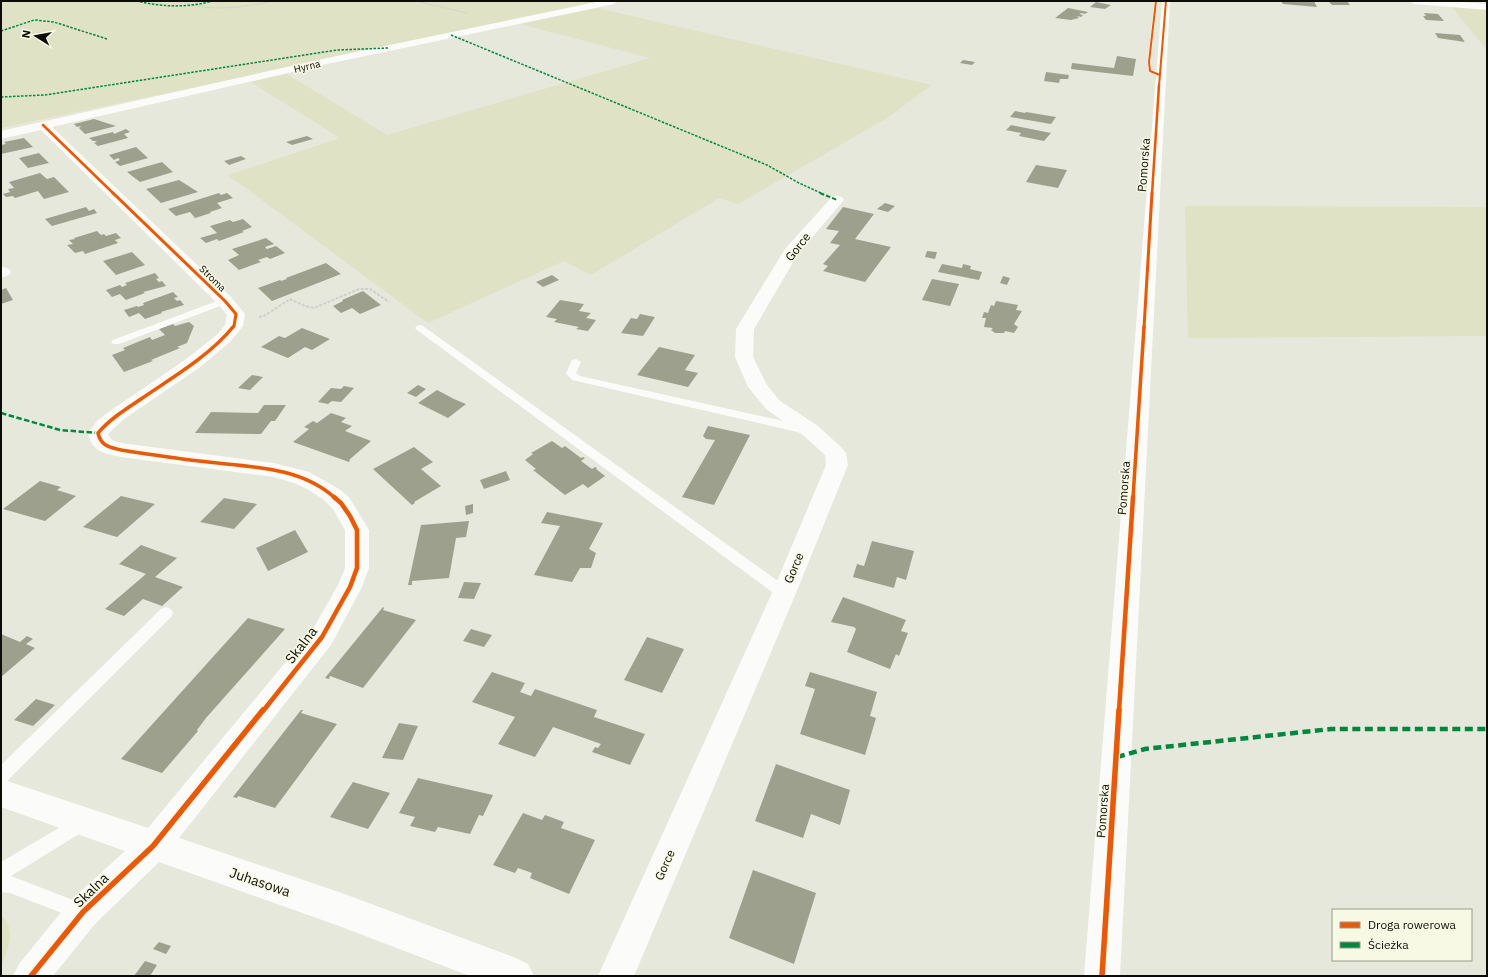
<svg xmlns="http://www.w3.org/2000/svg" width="1488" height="977" font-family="'IBM Plex Sans',sans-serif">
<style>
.green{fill:#dfe2c4}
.building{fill:#9ea08e}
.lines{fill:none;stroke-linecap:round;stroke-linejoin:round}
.path-far1{stroke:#cfcfcc;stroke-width:1;stroke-dasharray:2 1;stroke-linecap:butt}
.path{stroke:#cfcfcc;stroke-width:2;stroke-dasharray:3 1.5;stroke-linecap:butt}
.service{fill:#fbfcfa;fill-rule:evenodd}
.minor{fill:#fbfcfa;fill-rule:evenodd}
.tertiary{fill:#fbfcfa;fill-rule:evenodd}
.quiet-far3{stroke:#00873e;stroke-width:1.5;stroke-dasharray:2.5 1.5;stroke-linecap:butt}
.quiet-far2{stroke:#00873e;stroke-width:2;stroke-dasharray:4.5 2;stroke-linecap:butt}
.quiet-far1{stroke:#00873e;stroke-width:2.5;stroke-dasharray:5.5 2.5;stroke-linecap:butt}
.quiet{stroke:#00873e;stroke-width:4.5;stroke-dasharray:8 4.5;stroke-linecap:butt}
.cycleway-far5-casing{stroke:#f7f9e5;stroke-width:3}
.cycleway-far4-casing{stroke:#f7f9e5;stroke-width:4}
.cycleway-far3-casing{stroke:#f7f9e5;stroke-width:5}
.cycleway-far2-casing{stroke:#f7f9e5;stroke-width:6}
.cycleway-far1-casing{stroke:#f7f9e5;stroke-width:7}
.cycleway-casing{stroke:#f7f9e5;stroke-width:8}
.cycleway-far5{stroke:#e8590c;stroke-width:2}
.cycleway-far4{stroke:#e8590c;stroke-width:2.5}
.cycleway-far3{stroke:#e8590c;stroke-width:3}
.cycleway-far2{stroke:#e8590c;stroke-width:3.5}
.cycleway-far1{stroke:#e8590c;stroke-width:4.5}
.cycleway{stroke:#e8590c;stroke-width:5.5}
.labels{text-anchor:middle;stroke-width:3;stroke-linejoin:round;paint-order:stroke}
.far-street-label{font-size:10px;fill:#0c0d06;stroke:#f7f9e5}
.street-label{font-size:12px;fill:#0c0d06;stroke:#f7f9e5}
.near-street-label{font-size:14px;fill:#0c0d06;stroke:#f7f9e5}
</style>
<rect width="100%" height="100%" fill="#e6e8dc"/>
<!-- green -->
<path class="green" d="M1,1h603l-603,127z
M1451,6l36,3v41z
M597,8l335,77 -45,33 -149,86 -19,-6 -128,77 -27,-14 -136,62 -200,-148 112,-37 -89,-56 36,-8 100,61 263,-77 -130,-34z
M1185,206l302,1v129l-299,2z
M1,915c16,14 7,35 0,51z"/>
<!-- building -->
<path class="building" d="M1281,1h33l3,6 -34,-3z
M1328,1h19l3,4h-18z
M1096,2l15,3 -6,4 -15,-2z
M1068,8l20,4 -3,2 -3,-1 -3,1 4,1 -2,2 -4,-1 2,2 -8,2 -16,-2z
M1424,13l14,1 6,7 -18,-1 -3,-4h3z
M1435,33l25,2 5,7 -27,-4z
M1117,56l19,3 -3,17 -62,-7 1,-6 42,5z
M963,60l12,2 -3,3 -12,-2z
M1046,72l23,3 -1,4h-8l-1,4 -15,-2z
M1015,111l10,2 1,-1 30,5 -5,7 -41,-7z
M94,119l22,7 -31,8 -6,-6 2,-2 -4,1 -3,-3z
M1011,125l40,8 -7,8 -25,-5 2,-3 -15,-3z
M126,129l4,3 -6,2 4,4 -30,8 -4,-3 3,-1 -2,-1h-2l-4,-3 24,-6 1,2z
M307,136l6,3 -21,6 -6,-3z
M24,138l9,9 -32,7v-9l5,-1 -2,-2z
M136,147l12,11 -28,8 -5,-4 5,-2 -2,-2 -4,2 -5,-5z
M39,153l10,10 -21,5 -9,-10z
M241,156l5,3 -17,6 -5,-4z
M162,162l11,10 -33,10 -13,-10z
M1036,165l31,5 -9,18 -32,-6z
M40,173l7,6 7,-2 15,15 -25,7 -6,-8 -23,7 -2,-2 -7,1 -3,-3 7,-2 -2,-3 6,-1 -5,-6z
M179,180l19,12 -37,11 -15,-14z
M219,193l2,2 6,-2 6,5 -16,5 5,5 -12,4 1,1 -16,5 -5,-6 -14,4 -8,-7z
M885,203l10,3 -7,6 -11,-3z
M86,207l3,4 5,-2 3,4 -45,13 -7,-7z
M843,207l31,7 -19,25 36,8 -26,35 -42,-11 5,-5 -5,-2 17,-19 -10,-2 9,-12 -13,-2z
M243,219l9,8 -10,4 2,1 -25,9 -2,-2 -11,4 -6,-5 17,-5 -7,-7 20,-6 3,2z
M97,231l4,4 3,-1 2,2 10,-3 5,5 -6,2 3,3 -33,11 -2,-3 -8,2 -8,-8 6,-1 -4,-4 6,-1 -1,-1z
M266,238l8,6 -9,3 2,2 9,-3 9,7 -15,6 -3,-2 -9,3 3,2 -22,8 -11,-10 11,-5 -7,-6z
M927,251l10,1 -2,7 -10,-2z
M132,252l13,13 -29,10 -13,-14z
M326,263l15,11 -69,27 -14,-13 22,-8 1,1 6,-2 -1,-1z
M942,264l20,4 1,-4 8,2 -1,3 12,3 -3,8 -41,-8z
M155,273l4,5 -3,1 3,3 3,-1 4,5 -23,6 2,1 -19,7 -6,-6 -8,3 -6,-7 14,-5 2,2 5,-2 -2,-2z
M552,275l7,5 -16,7 -7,-5z
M1003,276l7,2 -3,7 -7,-2z
M932,279l27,5 -9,22 -28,-6z
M6,288l7,12 -12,4v-14z
M363,291l18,14 -21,9 -8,-6 -11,5 -8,-7 10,-5 -1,-1z
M173,292l5,5 -4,1 3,3 3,-1 4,5 -23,7 1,1 -17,6 -6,-6 -10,4 -5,-7 13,-4 1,1 6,-2 -1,-2z
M560,300l24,4 -5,7 12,2 -5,5 10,2 -8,11 -12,-2 3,-2 -25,-5 3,-3 -11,-2z
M996,301l22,4 -2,5 6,1 -8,13 4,3 -4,6 -9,-2 -1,2h-9l-4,-3 2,-2 -9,-1 2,-9h-4l2,-6 4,1 3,-8 3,1z
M640,314l15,3 -12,19 -22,-3 10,-15 6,1z
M189,322l5,4 -7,17 -10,4 3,1 -29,12 2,1 -29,11 -12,-17 13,-5 -2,-2 27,-11 2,3 13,-5 -6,-6 14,-5 2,2z
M302,328l28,11 -18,11 -7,-3 -17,11 -27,-11 18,-11 6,2z
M659,347l36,8 -10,15 13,3 -10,14 -51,-12z
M252,375l11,2 -13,13 -12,-2z
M418,385l8,4 -10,8 -9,-4z
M344,386l10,2 -13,14 -9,-1 -4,3 -10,-2 13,-14 10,1z
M437,390l17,9 12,5 -18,14 -30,-15z
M264,405h22l-11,16h-4l-10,13 -66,-1 16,-21 47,1z
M331,413l15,5 -5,4 11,4 -7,5 26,10 -22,19h1l-1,2 -56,-20 16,-13 -5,-2 9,-6 4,2z
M708,426l42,9 -36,70 -32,-8 33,-57 -9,-1 -3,-3z
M552,441l10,7 3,-2 16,12 2,-1 2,1 -4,3 11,8 3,-2 2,1 -1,1 9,7 -17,12 -5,-4 -18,11 -32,-25 3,-1 -11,-9 8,-6 -2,-1z
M414,447l19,15 -12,7 20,17 -27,16 1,1 -3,2 -39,-36z
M506,471l4,9 -26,9 -4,-9z
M40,481l21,6 -4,3 19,6 -31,25 -42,-12z
M121,496l34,8 -38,33 -34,-10z
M224,498l33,6 -23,25 -34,-7z
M473,504v9l-7,2 -1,-9z
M547,512l56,11 -14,26 7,4 -5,15h-11l-8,14 -38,-7 26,-49 -19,-3z
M469,521l-3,16 -10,1 -7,40 -37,3v4h-4l13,-60z
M295,530l13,22 -40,19 -12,-23z
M872,541l42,10 -8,29 -9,-3 -3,11 -41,-11 4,-13 7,2z
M141,545l36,13 -22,19 28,10 -21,19 -19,-7 -19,17 -19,-7 41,-35 -27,-10z
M464,582l17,1 -7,16 -16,-1z
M843,597l63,23 -5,11 7,2 -9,23 -3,-2 -6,15 -43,-17 9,-23 -2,-2 -23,-5z
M383,607l1,1 -1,2 33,10 -53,68 -33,-12 -1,3 -4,-1z
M248,618l37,11 -79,89 -9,12 1,1 -36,42 -41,-14z
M471,629l21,6 -8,12 -21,-6z
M1,634l19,8 7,-6 6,3 -7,5 9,4 -34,29z
M647,637l37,12 -22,44 -38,-13z
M492,672l33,11 -5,9 11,4 4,-7 62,21 -3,7 51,17 -15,31 -38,-13 3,-5 3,1 3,-4 -48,-17 -18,30 -37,-13 17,-27 -43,-15z
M810,672l67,20 -7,24 6,2 -11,37 -65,-21 15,-45 -10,-3z
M36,699l19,6 -22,21 -19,-6z
M301,710h2l-2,3 36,11 -62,84 -37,-12 -1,2 -4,-1z
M399,723l19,3 -15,34 -21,-2z
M776,764l74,26 -10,35 -29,-11 -8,24 -48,-17z
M418,778l17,4 58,13 -10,21 -4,-1 -9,19 -32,-7 -3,5 -25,-6 5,-9 -16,-4z
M353,782l37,11 -22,36 -38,-12z
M523,813l19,7 3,-5 19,7 -3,6 34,12 -26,54 -39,-16 2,-5 -14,-5 -3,5 -22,-8z
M753,870l63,23 -22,71 -65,-26z
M159,942l12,4 -5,8 -13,-5z
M145,961l12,4 -7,11h-16z"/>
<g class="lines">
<!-- path-far1 -->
<path class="path-far1" d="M181,1c31,12 61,6 93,0
M416,1l51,12"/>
<!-- path -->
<path class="path" d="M259,317l5,-1 26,-17 15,7 9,2 45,-19h11l19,13"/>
<!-- service -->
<path class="service" d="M225,298l3,1 2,2 -2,2 -109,41h-6l-2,-2 2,-2z
M420,325l3,1 366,263 2,4 -2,4 -5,1 -5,-1 -362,-267 -2,-2 2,-2z
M576,359l5,3 -5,11 4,3 226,50 4,1 2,3 -2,3 -4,1 -234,-54 -6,-7 6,-13z
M166,607l5,2 2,4 -2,4 -164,164 -6,3v-19l160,-156z
M81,815l6,2 2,6 -2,6 -76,47 75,29 3,6 -3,6 -6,3 -70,-27 -9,-1v-30z"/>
<!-- minor -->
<path class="minor" d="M601,1h17l-4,3 -287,60 -275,63 179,170 14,17 -2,12 -13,16 -31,26 -75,51 -16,15c2,6 7,8 13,9l153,20 35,9 30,17 10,8 20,33v38l-7,19 -31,58 -152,193 160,54 177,66 12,6 6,12h-64l-131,-50 -180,-64 -64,62 -42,52h-40l6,-12 52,-64 54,-49 -124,-44v-28l147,49 165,-199 25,-44 7,-17v-38l-12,-21 -10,-10 -16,-10 -13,-6 -20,-6 -153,-20c-17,-4 -29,-5 -33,-24l9,-12 13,-10 75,-51 33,-26 7,-9 2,-10 -8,-10 -178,-175 -40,9v-8l326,-73z
M1410,1h37l40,3v6l-73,-6z
M837,196l5,1 2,3 -46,54 -44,75 -1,28 14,28 13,16 38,25 24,22 4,5 2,12 -52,128 -162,383h-36l174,-383 54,-128 -1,-10 -21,-19 -38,-27 -18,-22 -13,-30 1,-28 49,-80 47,-52z
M3,267l6,2 2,3 -2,3 -8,3v-10z"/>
<!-- tertiary -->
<path class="tertiary" d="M1162,1h8l-50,975h-36z"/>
<!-- quiet-far3 -->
<path class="quiet-far3" d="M136,1c27,6 50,7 77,0
M1,31l33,-11 20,2 53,17
M451,35l316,130 32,18 24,11
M1,97l44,-2 292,-45 51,-2"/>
<!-- quiet-far2 -->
<path class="quiet-far2" d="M820,193l17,7"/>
<!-- quiet-far1 -->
<path class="quiet-far1" d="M1,413l59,17 38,3"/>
<!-- quiet -->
<path class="quiet" d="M1117,757l28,-8 186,-20h156"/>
<!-- cycleway-far5 casing -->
<g class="cycleway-far5-casing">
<path id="cycleway-far5" d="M1156,1l-7,61 1,9 10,4
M1159,86l7,-85"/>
</g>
<!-- cycleway-far4 casing -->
<g class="cycleway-far4-casing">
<path id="cycleway-far4" d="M43,125l71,69
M1152,194l7,-109"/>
</g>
<!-- cycleway-far3 casing -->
<g class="cycleway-far3-casing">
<path id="cycleway-far3" d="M113,193l112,108 11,13 -2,12 -2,2
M1144,328l8,-135"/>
</g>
<!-- cycleway-far2 casing -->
<g class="cycleway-far2-casing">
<path id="cycleway-far2" d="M233,327c-25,30 -60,50 -92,72 -15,10 -31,20 -43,34 3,13 11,14 23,17 26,4 52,8 78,11 46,6 100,4 136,37
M1133,498l11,-171"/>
</g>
<!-- cycleway-far1 casing -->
<g class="cycleway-far1-casing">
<path id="cycleway-far1" d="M263,711l59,-74 28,-50 7,-19v-38l-7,-14 -9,-13 -7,-6
M1119,711l14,-214"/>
</g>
<!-- cycleway casing -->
<g class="cycleway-casing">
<path id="cycleway" d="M31,976l52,-64 70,-66 110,-136
M1102,976l17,-266"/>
</g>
<!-- cycleway-far5 -->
<use href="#cycleway-far5" class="cycleway-far5"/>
<!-- cycleway-far4 -->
<use href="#cycleway-far4" class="cycleway-far4"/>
<!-- cycleway-far3 -->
<use href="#cycleway-far3" class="cycleway-far3"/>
<!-- cycleway-far2 -->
<use href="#cycleway-far2" class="cycleway-far2"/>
<!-- cycleway-far1 -->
<use href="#cycleway-far1" class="cycleway-far1"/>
<!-- cycleway -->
<use href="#cycleway" class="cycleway"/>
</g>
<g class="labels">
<!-- far-street labels -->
<g class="far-street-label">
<text transform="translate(307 66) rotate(-13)" y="4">Hyrna</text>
<text transform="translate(213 278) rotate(44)" y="4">Stroma</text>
</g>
<!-- street labels -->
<g class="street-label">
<text transform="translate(1144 165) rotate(-86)" y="4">Pomorska</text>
<text transform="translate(798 247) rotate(-52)" y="4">Gorce</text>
<text transform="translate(1124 488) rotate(-86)" y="4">Pomorska</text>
<text transform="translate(794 568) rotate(-67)" y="4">Gorce</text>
<text transform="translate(1103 811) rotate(-86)" y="4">Pomorska</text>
<text transform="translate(665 865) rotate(-66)" y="4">Gorce</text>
</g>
<!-- near-street labels -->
<g class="near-street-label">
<text transform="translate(301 645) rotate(-52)" y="5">Skalna</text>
<text transform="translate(260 882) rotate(19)" y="5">Juhasowa</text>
<text transform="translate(91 890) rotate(-44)" y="5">Skalna</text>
</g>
</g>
<!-- border -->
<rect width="1488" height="977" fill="none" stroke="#0c0d06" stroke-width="4"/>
<!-- legend -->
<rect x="1332" y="909" width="140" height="52" fill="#f7f9e5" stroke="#999b8c"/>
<rect x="1340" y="922" width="20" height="6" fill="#e8590c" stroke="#999b8c"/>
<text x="1368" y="929" font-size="12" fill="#0c0d06">Droga rowerowa</text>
<rect x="1340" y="942" width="20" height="6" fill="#00873e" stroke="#999b8c"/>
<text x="1368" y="949" font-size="12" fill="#0c0d06">Ścieżka</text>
<!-- north arrow -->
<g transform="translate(36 36) rotate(281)" stroke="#f7f9e5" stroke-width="3" paint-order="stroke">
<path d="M0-3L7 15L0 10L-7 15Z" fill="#0c0d06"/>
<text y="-6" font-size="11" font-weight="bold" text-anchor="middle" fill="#0c0d06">N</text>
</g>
</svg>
